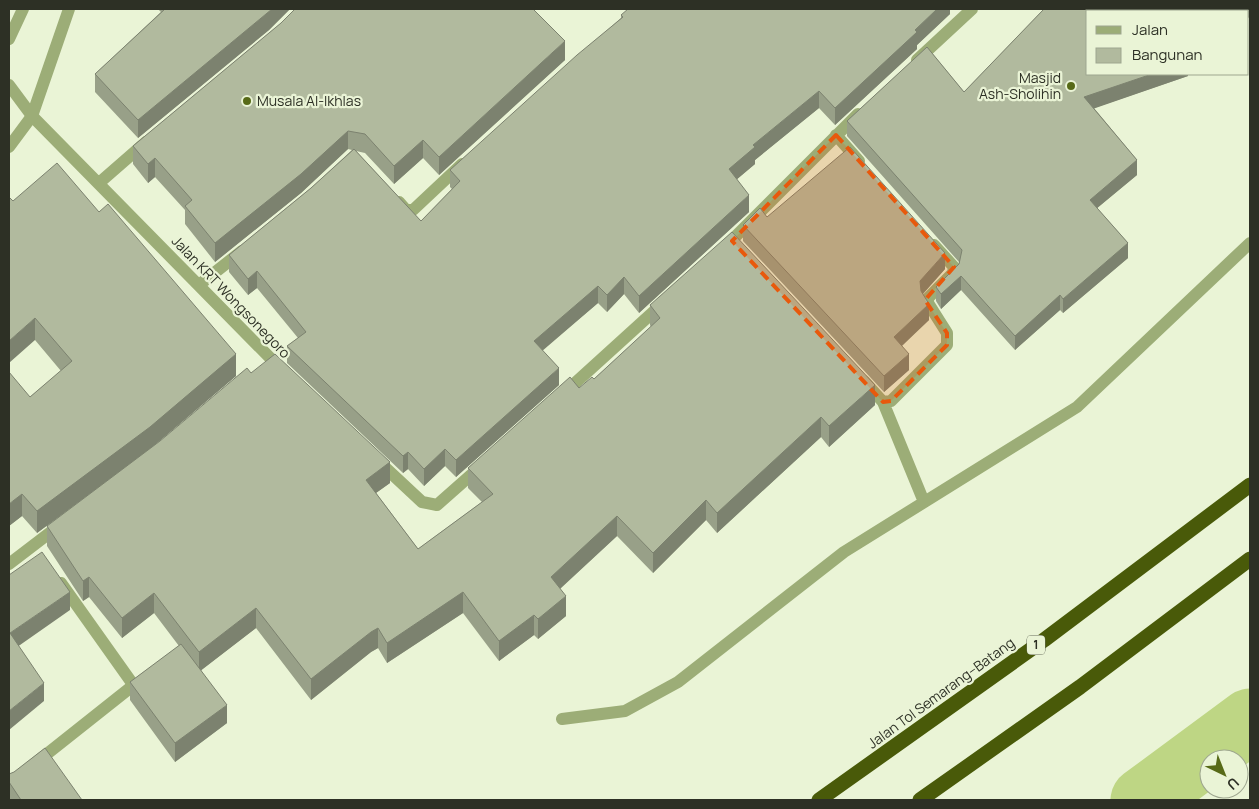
<svg xmlns="http://www.w3.org/2000/svg" width="1259" height="809" font-family="Manrope,sans-serif">
<style>
.lines{fill:none;stroke-linecap:round;stroke-linejoin:round}
.river{stroke:#bed684;stroke-width:65}
.minor{stroke:#9cad77;stroke-width:12}
.tertiary{stroke:#9cad77;stroke-width:12}
.motorway{stroke:#495a09;stroke-width:15}
.wall{fill:#98a088}
.shaded-wall{fill:#7c826f}
.building{fill:#b1ba9e;stroke:#7c826f}
.marked{fill:#e8590c;fill-opacity:0.2;stroke:#e8590c;stroke-width:4;stroke-dasharray:10 6;stroke-linejoin:round}
.poi-dot{fill:#576a17;stroke:#eaf4d6;stroke-width:2}
.labels{text-anchor:middle;stroke-width:4.5;stroke-linejoin:round;paint-order:stroke}
.shield{fill:#eaf4d6;stroke:#666b5a;stroke-width:1}
.shield-label{font-size:12px;font-weight:bold;fill:#2d3025}
.poi-label{font-size:14px;fill:#2d3025;stroke:#eaf4d6;text-anchor:end}
.street-label{font-size:14px;fill:#2d3025;stroke:#eaf4d6}
</style>
<rect width="100%" height="100%" fill="#eaf4d6"/>
<g class="lines">
<!-- river -->
<path class="river" d="M1143,800l107,-79"/>
<!-- minor -->
<path class="minor" d="M9,39l14,-30
M917,60l55,-51
M9,85l23,31 249,253
M836,135l23,26
M99,183l47,-41
M399,202l7,8h7l49,-46
M724,248l134,-134
M199,285l43,-34
M864,381l19,21 8,-1 56,-56v-12l-19,-30v-5l25,-25 1,-6 -20,-22
M563,394l98,-89
M883,402l41,100
M377,460l45,42 15,3 43,-38
M9,564l51,-39
M562,719l63,-8 53,-29 166,-130 233,-145 173,-164
M9,784l121,-96 2,-5 -71,-100"/>
<!-- tertiary -->
<path class="tertiary" d="M9,147l23,-31 37,-107"/>
<!-- motorway -->
<path class="motorway" d="M819,800l225,-160 206,-155
M920,800l160,-113 170,-128"/>
</g>
<!-- wall -->
<path class="wall" d="M158,9h132l-21,21 -131,108 -43,-46v-18l66,-62z
M950,9v5l-33,31v4l-82,76 -16,-17 -64,52v4l-18,15 12,33 -110,101 -15,-19 -17,18 -9,-9 -56,47 17,35 -103,92 -11,-11 -21,20 -16,-17 -5,4 -116,-110v-17l11,-8 -41,-50 -9,7 -19,-23v-17l82,-67 41,-38 -4,-1 -47,44 -86,69 -30,-38v-14l-30,-33 -7,6 -15,-19v-18l148,-123 284,37 -126,115 -16,-17 -29,26 -29,-31 -9,-2 65,70 31,-32 -2,-2v-17l171,-152v-3z
M1044,9h161l-3,2h-114v63h100v2l-94,32 43,52v15l-40,33 31,35v15l-65,55 -3,-3 -45,40 -54,-60 -20,19 -5,-8v-14l23,-23v-2l-112,-126v-15l80,-74 37,45z
M1244,9h6v11l-2,-3v-6h-4z
M13,201l223,175 -86,73 -113,84 -15,-17 -13,10 21,-129 31,-26 -26,-31z
M743,225l202,44 -22,25 6,26 -27,26 7,24 -25,22 -141,-151z
M650,305l225,100 -46,42 -8,-10 -104,96 -11,-13 -53,53 -36,-37 -57,53 6,27 -28,23 -4,-4 -35,26 -36,-48 -76,50 -9,-15 -7,4 -60,48 -55,-72 -55,42 26,53 -52,39 -45,-62v-18l49,-36 -25,-33 -32,25 -33,-41 -6,4 -36,-55v-20l204,-153 139,110 -14,10 42,56 64,-47 -14,-14v-20l111,-80 15,-9 57,-52 -1,-2z
M9,774l73,26h-73z"/>
<!-- shaded-wall -->
<path class="shaded-wall" d="M272,9h18l-21,21 -131,108v-18z
M937,9h13v5l-33,31v4l-82,76v-17z
M1190,9h15l-3,2h-14z
M565,41v19l-126,115v-18z
M1152,74h36v2l-104,36v-15z
M819,91v17l-64,52v4l-26,22v-17l24,-24z
M348,131v18l-47,44 -86,69v-19z
M423,140v18l-29,26v-18z
M155,158v19l-7,6v-19z
M1137,160v15l-47,39v-14z
M749,195v17l-110,101v-17z
M1128,243v15l-65,55v-14z
M945,253v16l-25,28v-16z
M257,271v17l-9,7v-16z
M961,276v14l-20,19v-15z
M624,277v17l-17,18v-17z
M598,286v17l-64,55v-17z
M1060,295v15l-45,40v-14z
M929,304v16l-35,33v-16z
M35,318v22l-26,23v-22z
M236,354v22l-86,73 -113,84v-22z
M909,354v16l-25,22v-16z
M559,368v17l-103,92v-17z
M875,385v20l-46,42v-21z
M821,417v20l-104,96v-20z
M445,449v17l-21,20v-17z
M408,452v17l-5,4v-17z
M390,462v21l-24,17v-20z
M22,494v22l-13,10v-22z
M706,500v20l-53,53v-20z
M617,516v20l-66,61v-20z
M89,577v20l-6,4v-20z
M70,592v18l-60,42v-19z
M463,592v21l-76,50v-20z
M154,593v20l-32,25v-20z
M566,596v20l-28,23v-20z
M256,608v20l-57,44v-20z
M534,615v20l-35,26v-20z
M378,628v20l-7,4 -60,48v-21l60,-47z
M44,683v18l-35,29v-19z
M227,705v18l-52,39v-19z"/>
<!-- building -->
<path class="building" d="M165,9h107l-134,111 -43,-46z
M295,9h238l32,32 -126,116 -16,-17 -29,26 -29,-32 -17,-3 -47,43 -86,69 -30,-37 7,-6 -37,-42 -7,6 -15,-18 148,-123z
M628,9h309l-22,21 2,2 -82,76 -16,-17 -66,54 2,2 -26,22 20,26 -110,101 -15,-19 -17,18 -9,-9 -64,55 25,27 -103,92 -11,-11 -21,20 -16,-17 -5,4 -116,-110 19,-14 -49,-61 -9,8 -19,-24 82,-67 43,-39 67,72 39,-40 -10,-11 127,-115 46,-38 -2,-2z
M1044,9h146l-2,2h-100v63h64l-68,23 53,63 -47,40 38,43 -65,56 -3,-4 -45,41 -54,-60 -20,18 -5,-7 23,-23 3,-14 -115,-129 80,-74 37,45z
M850,147l95,106 -25,28 1,10 8,13 -35,33 15,17 -25,22 -141,-151 17,-17 7,9z
M57,163l42,49 9,-8 128,150 -86,73 -113,84 -15,-17 -13,10v-132l21,25 42,-36 -37,-43 -26,23v-144l4,4z
M732,232l143,153 -46,41 -8,-9 -104,96 -11,-13 -53,53 -36,-37 -66,61 15,19 -28,23 -4,-4 -35,26 -36,-49 -76,51 -9,-15 -7,4 -60,47 -55,-71 -57,44 -45,-59 -32,25 -33,-41 -6,4 -36,-55 113,-85 87,-73 4,5 24,-19 115,108 -24,18 52,69 75,-55 -25,-26 102,-91 9,11 13,-11 2,2 66,-61 -10,-13z
M42,552l28,40 -60,41 34,50 -35,28v-136z
M181,644l46,61 -52,38 -45,-61z
M45,748l37,52h-61l-12,-18v-8l5,-2z"/>
<!-- marked area -->
<path class="marked" d="M836,135l118,132 -29,33 22,33v12l-56,56 -8,1 -151,-161z"/>
<!-- markers -->
<g class="poi-dot">
<circle cx="1071" cy="86" r="5"/>
<circle cx="247" cy="101" r="5"/>
</g>
<g class="labels">
<!-- shield labels -->
<rect class="shield" x="1027" y="635.5" width="18" height="19" rx="4"/>
<g class="shield-label">
<text x="1036" y="649">1</text>
</g>
<!-- poi labels -->
<g class="poi-label">
<text x="1061" y="83">Masjid<tspan x="1061" dy="16">Ash-Sholihin</tspan></text>
<text x="257" y="106" text-anchor="start">Musala Al-Ikhlas</text>
</g>
<!-- street labels -->
<g class="street-label">
<text transform="translate(231 297) rotate(46)" y="5">Jalan KRT Wongsonegoro</text>
<text transform="translate(941 693) rotate(-36)" y="5">Jalan Tol Semarang–Batang</text>
</g>
</g>
<!-- border -->
<rect width="1259" height="809" fill="none" stroke="#2d3025" stroke-width="20"/>
<!-- legend -->
<rect x="1086" y="10" width="162" height="65" fill="#eaf4d6" stroke="#9ea68f"/>
<rect x="1096" y="26" width="25" height="8" fill="#9cad77" stroke="#9ea68f"/>
<text x="1132" y="35" font-size="15" fill="#2d3025">Jalan</text>
<rect x="1096" y="48" width="25" height="15" fill="#b1ba9e" stroke="#9ea68f"/>
<text x="1132" y="60" font-size="15" fill="#2d3025">Bangunan</text>
<!-- north arrow -->
<g transform="translate(1224 774) rotate(137)"><circle r="24" fill="#eaf4d6" stroke="#9ea68f"/>
<path d="M0-4L9 19L0 12L-9 19Z" fill="#576a17"/>
<text y="-8" font-size="14" font-weight="bold" text-anchor="middle" fill="#2d3025">U</text>
</g>
</svg>
